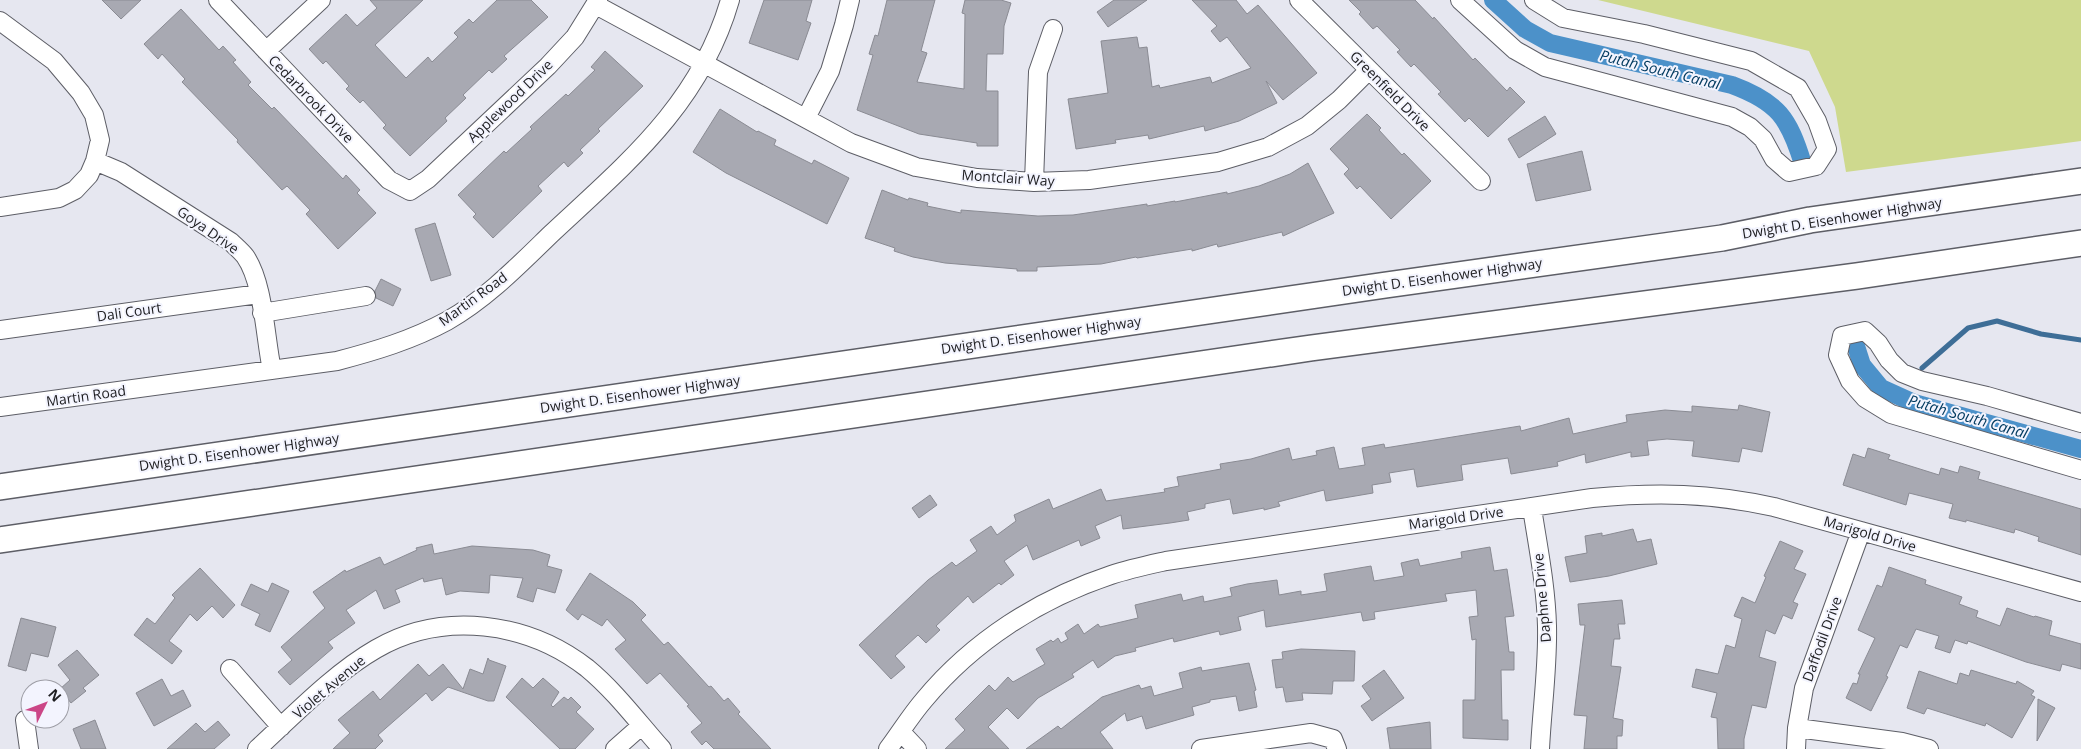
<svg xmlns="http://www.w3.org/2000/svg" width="2081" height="749" font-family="'Open Sans',sans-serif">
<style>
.green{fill:#ced98e}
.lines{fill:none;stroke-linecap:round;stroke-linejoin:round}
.stream{stroke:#3e6e97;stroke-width:5}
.canal{stroke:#4c91c9;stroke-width:18}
.building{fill:#a8a9b2;stroke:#8a8b93}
.minor-casing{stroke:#5d5e66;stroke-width:20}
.highway-casing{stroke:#5d5e66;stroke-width:28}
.minor{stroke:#fff;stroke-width:18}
.highway{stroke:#fff;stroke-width:25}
.labels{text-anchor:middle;stroke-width:4;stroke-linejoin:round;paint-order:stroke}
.street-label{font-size:14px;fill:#1e1e21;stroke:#f3f4fe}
.water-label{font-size:15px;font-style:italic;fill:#043c61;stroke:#f3f4fe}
</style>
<rect width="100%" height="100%" fill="#e6e7f0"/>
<!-- green -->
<path class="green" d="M1598,0h483v141l-235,31 -11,-65 -26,-56z"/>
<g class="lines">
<!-- stream -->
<path class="stream" d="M1922,368l46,-40 29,-7 44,13 40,6"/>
<!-- canal -->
<path class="canal" d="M1493,0l32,29 25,14 182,42c46,17 57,33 71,79
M1854,340l8,25 19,23 33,15 167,46"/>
</g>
<!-- building -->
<path class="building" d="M102,0h39l-20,19z
M370,0h53l-48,45 31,33 22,-21 4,5 26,-25 -4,-4 15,-14 4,4 24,-23h34l17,17 -44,39 3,3 -15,14 -3,-3 -26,25 3,3 -21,20 2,3 -37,35 -27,-28 3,-3 -23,-25 -3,3 -14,-14 3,-3 -23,-25 -3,3 -14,-15 37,-35 11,12 20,-18z
M764,0h48l-6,21 5,2 -13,37 -49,-17z
M887,0h48l-14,51 6,2 -10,29 47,7 1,-75 -3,-1 3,-13h36l10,3 -7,23 -1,28h-16l-1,37h12v55h-21v-3l-58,-9 -62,-24 16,-55 -4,-1 6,-19 3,1z
M1114,0h33l-39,27 -11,-15z
M1192,0h44l11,14 11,-9 59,68 -34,27 -17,-19 11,22 -38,18 -34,10 -1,-5 -55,13 -1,-4 -33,5 1,3 -40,6 -8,-50 40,-6 -7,-52 36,-4 2,11 8,-1 5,40 7,-2 1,3 50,-11 2,6 39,-15 -24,-31 -7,5 -9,-11 6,-5z
M1349,0h66l18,19 1,-2 39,43 2,-2 32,33 3,-4 15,15 -37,35 -19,-19 -4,4 -27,-28 3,-2 -27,-28 -3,3 -14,-15 3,-2 -23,-24 -4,3 -14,-15 2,-2z
M181,9l38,41 4,-4 13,14 -3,2 18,20 -3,3 24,24 2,-2 69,72 3,-4 14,15 -3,3 19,20 -38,36 -32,-35 4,-4 -23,-24 -5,4 -45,-48 1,-2 -56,-58 3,-3 -23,-25 -4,5 -14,-15z
M605,51l38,35 -45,43 2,2 -20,19 3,3 -15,14 -4,-5 -26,24 4,5 -49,47 -20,-21 3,-3 -18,-19 46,-44 2,2 26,-24 -2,-2 36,-33 2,2 27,-26 -4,-3z
M720,109l37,23 1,-1 18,9 -2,5 38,19 2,-4 35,18 -22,46 -101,-51 -33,-21z
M1367,114l14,14 -2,2 23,25 2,-2 27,28 -40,38 -31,-33 -3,3 -13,-15 5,-5 -19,-20z
M1545,116l11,18 -37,24 -11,-19z
M1582,151l9,39 -55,11 -9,-37z
M1308,163l26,50 -51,23 -1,-4 -64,15 -1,-3 -25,7v-2l-55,9 -1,-1 -35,7 -64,3v4h-20v-2l-72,-6 -32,-6 -19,-6 1,-3 -30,-10 17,-48 26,10 1,-2 19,5 -1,3 34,7v-3l77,6 35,-1 74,-11v2l28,-5v1l52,-10v2l32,-8 31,-12z
M435,223l16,52 -20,6 -16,-52z
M381,279l20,10 -8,17 -17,-8 -1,-7z
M1739,405l31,7 -8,40 -20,-4 -3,14 -47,-6 2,-15 -27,-2 -20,2 2,14 -18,2v-5l-45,11 -1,-9 -28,8 1,4 -47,8 -3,-16 -47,7 2,15 -46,7 -3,-18 -25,4 2,9 -19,3 1,8 -47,8 -2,-11 -46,12 2,4 -16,4v-2l-31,6 -3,-15 -25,5v4l-18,4 2,8 -19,3 -47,6 -2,-14 -26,11 5,12 -19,8 -2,-6 -46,20 -6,-15 -23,16 10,14 -13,10 -2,-2 -26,20 -5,-7 -32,30 4,4 -14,13 -8,-8 -23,21 10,11 -14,12 -32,-34 69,-65 24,-18 4,4 21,-15 -7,-11 21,-14 6,9 19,-14 -2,-6 35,-16 4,10 48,-20 5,12 59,-9 -1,-3 15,-3 -2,-9 44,-8 -1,-5 31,-5 38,-11 3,12 25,-5 -1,-4 18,-4 5,22 26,-4 -3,-17 22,-4 1,4 135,-22 1,5 48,-13 4,16 54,-12 -1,-7 39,-5 27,2v-6l46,4z
M1868,448l22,7 -2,4 51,16 2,-7 17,5 2,-7 20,6 -2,7 103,30v46l-43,-14 1,-4 -24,-8 -1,4 -48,-13v2l-17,-4 4,-14 -44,-11 -3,12 -63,-20 10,-31 12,4z
M930,495l7,10 -18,13 -7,-10z
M1633,529l4,13 14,-3 6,25 -48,12 -39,6 -5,-25 22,-4 -2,-17 17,-3v3z
M1780,541l23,10 -9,18 12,5 -13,28 5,2 -6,15 -9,-4 -8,19 -9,-4 -7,27 17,5 -10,46 -14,-3 -8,34v10h-26l-1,-31 -6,-1 6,-24 -25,-6 4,-18 22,5 8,-29 9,3 7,-29 -8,-3 8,-19 13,6 11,-26 -2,-1z
M432,544l2,10 38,-8 61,4 17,5 -3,11 15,4 -7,23 -18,-5 -4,14 -16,-5 6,-19 -33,-3 -1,18 -29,-2 -14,4 -4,-17 -18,4 -1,-4 -28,12 5,12 -16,7 -8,-19 -30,20 9,13 -27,19 5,6 -43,37 -12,-13 14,-12 -11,-13 44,-39 -12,-16 32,-22 1,2 34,-15 4,8 33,-15 -1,-2z
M1490,547l4,24 13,-2 7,47 -9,1 4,35h5v18h-13l1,50h6v20l-45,-2v-38h12l1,-61 -4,1 -3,-23 9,-1 -2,-26 -31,4 2,7 -73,11 1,7 -12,2 -2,-9 -95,15 -2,-17 -26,7 3,13 -21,5 -1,-4 -45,11 -1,-4 -38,10 1,3 -21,5 -17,12 -5,-8 -21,14 2,3 -36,21 -20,21 -11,-11 -19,19 21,22h-64l20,-19 -10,-11 34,-34 6,6 13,-14 5,5 32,-18 -9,-15 15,-9 2,2 5,-4 3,5 7,-4 -3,-6 13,-9 6,10 14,-10 2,3 38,-9 -3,-13 46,-11 2,7 20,-5 1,6 28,-6 -2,-8 17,-4 30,-4 2,15 22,-4v4l26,-4 -3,-17 47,-8 3,15 30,-5 -3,-13 17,-4 2,7 42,-8 -1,-6z
M1889,567l37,13 -1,4 37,13 -3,7 19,7 -2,6 24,9 7,-18 27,9 1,-1 17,5 -3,14 32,9v25l-19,-5 -2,7 -34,-9 -58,-21 -1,3 -12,-4 -5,13 -15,-5 4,-12 -23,-7 -9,19 -7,-3 -14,31 2,1 -17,34 -25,-13 7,-15 4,1 3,-10h-2l17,-36 -17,-8 19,-45 5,2z
M200,568l35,37 -12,13 -11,-12 -15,15 -7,-7 -21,27 13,10 -10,13 -38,-29 13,-17 8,6 20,-26 -3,-3z
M590,573l43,29 13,13 -5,5 23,25 4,-3 41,45 2,-1 13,15 4,-3 12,14 -2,2 33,35h-57l-8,-8 -4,4 -11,-13 11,-9 -15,-17 2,-1 -29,-32 -13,11 -32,-35 11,-9 -19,-21 -5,7 -20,-12 -4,6 -12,-10z
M272,583l17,8 -19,41 -15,-7 5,-11 -19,-9 10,-21 17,8z
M1622,600l3,24h-7l2,15h-6l-3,27 10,1 -8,51 10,2 -1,16h-5v13h-33l3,-33 -13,-1 11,-90h-5l-2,-21z
M21,618l35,9 -8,30 -17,-4 -5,18 -18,-5z
M1301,649l54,2 -1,30h-21l-1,13 -30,-1 1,7 -17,2 -3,-15 -7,1 -4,-28 11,-1 -1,-7z
M77,650l22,25 -16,13 3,3 -15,12 -11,-14 10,-9 -12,-15z
M488,658l1,2 17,6 -12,35h-6l-40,-14 -16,14 -6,-8 -48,42 5,6 -8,8h-42l17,-16 -12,-13 35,-29 7,9 38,-36 11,12 14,-12 20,25 7,-20 13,5z
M1249,663l7,27 -2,1 3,16 -18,4 -3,-15 -26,4v2l-18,5 2,8 -48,14 -4,-13 -15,5 -2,-8 -25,19 13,17h-87l32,-23 3,3 41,-32 37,-12 2,4 10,-3 3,10 29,-8 -4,-15 22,-6 1,4z
M1384,670l20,28 -32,23 -11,-15 10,-7 -9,-13z
M1971,670l45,14 1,-3 17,10 -3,4 4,2 -23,41 -26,-15 -1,3 -58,-18 -3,6 -17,-6 12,-37 38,13 3,-11 9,3z
M522,678l11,10 10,-10 16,14 -8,13 2,2 11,-10 4,3 3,-3 10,10 -5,5 18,17 -19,20h-15l-54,-52z
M162,679l9,17 12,-6 8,16 -37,20 -18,-33z
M2038,699l17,9 -18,33z
M95,720l11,29h-25l-8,-20z
M218,721l12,14 -16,14h-47l29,-26 9,9z
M1430,722l1,27h-41l-3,-21z"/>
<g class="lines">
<!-- minor casing -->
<g class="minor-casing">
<path id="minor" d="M218,0l171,180 21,11 18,-12 120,-113 27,-29 23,-37
M1299,0l182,181
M1460,0l55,50 30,17 187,50 18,10 13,12 11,20 15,13 27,-6 11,-17 -10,-28 -19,-33 -47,-27 -107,-27 -81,-16 -29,-18
M596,5l255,138 65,24 61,11 57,4 55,-2 129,-18 50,-15 39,-21 32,-26 30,-30
M0,21l54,40 27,32 13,22 6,25 -5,21 -6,14 -14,15 -16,8 -59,9
M266,51l55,-51
M806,118l24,-47 14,-46 6,-25
M95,161l26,11 110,70c4,4 10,9 14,14 19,27 20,82 27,114
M1034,182l4,-110 15,-43
M262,313l104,-17
M0,330l259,-36
M0,407l337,-46c38,-10 75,-21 110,-40 39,-22 72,-56 104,-87 76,-71 149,-130 179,-234
M2081,423l-94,-27 -65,-15 -20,-8 -13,-13 -11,-17 -13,-12 -23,5 -4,19 12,26 15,17 26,16 190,56
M1532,508c6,39 14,78 15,118 1,41 -5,82 -7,123
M230,669l51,58
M25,720l4,29
M1797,728l105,14 27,7
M901,732l16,17
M257,749c36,-33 77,-76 119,-100 67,-39 152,-27 211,19 28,23 51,54 75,81
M615,749l26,-23
M888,749c12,-16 23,-34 36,-49 49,-59 115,-101 187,-125 18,-6 37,-10 55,-14l426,-63c65,-6 118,-5 182,9l307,85
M1201,749l110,-16 22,6 4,10
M1796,749l1,-21 7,-40 57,-157"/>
</g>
<!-- highway casing -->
<g class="highway-casing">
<path id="highway" d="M0,487l1386,-202 336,-47 88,-18 271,-39
M0,540l1311,-192 546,-72 224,-33"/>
</g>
<!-- minor -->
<use href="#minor" class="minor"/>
<!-- highway -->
<use href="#highway" class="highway"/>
</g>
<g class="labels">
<!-- street labels -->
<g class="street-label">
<text transform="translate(1390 91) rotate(45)" y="5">Greenfield Drive</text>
<text transform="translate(311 99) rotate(46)" y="5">Cedarbrook Drive</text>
<text transform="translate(510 101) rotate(-44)" y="5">Applewood Drive</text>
<text transform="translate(1008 178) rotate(4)" y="5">Montclair Way</text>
<text transform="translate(1842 218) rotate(-9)" y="5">Dwight D. Eisenhower Highway</text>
<text transform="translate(208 230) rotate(35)" y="5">Goya Drive</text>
<text transform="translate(1442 277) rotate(-8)" y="5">Dwight D. Eisenhower Highway</text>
<text transform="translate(473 299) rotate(-36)" y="5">Martin Road</text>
<text transform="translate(129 312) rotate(-8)" y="5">Dali Court</text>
<text transform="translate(1041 335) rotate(-8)" y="5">Dwight D. Eisenhower Highway</text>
<text transform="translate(640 394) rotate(-8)" y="5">Dwight D. Eisenhower Highway</text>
<text transform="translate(86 396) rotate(-8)" y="5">Martin Road</text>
<text transform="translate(239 452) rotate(-8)" y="5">Dwight D. Eisenhower Highway</text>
<text transform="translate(1456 518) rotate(-8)" y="5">Marigold Drive</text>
<text transform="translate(1870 534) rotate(16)" y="5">Marigold Drive</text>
<text transform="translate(1542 598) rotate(-95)" y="5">Daphne Drive</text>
<text transform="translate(1822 639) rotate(-70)" y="5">Daffodil Drive</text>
<text transform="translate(329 687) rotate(-40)" y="5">Violet Avenue</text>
</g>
<!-- water labels -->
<g class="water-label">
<text transform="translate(1660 70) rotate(14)" y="5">Putah South Canal</text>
<text transform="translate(1968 417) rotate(16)" y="5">Putah South Canal</text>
</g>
</g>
<!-- north arrow -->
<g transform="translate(45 704) rotate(48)"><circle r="24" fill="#f3f4fe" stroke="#9e9ea6"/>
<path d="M0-4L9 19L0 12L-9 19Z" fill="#cb4687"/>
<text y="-8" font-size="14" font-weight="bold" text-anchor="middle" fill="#1e1e21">N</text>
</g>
</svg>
